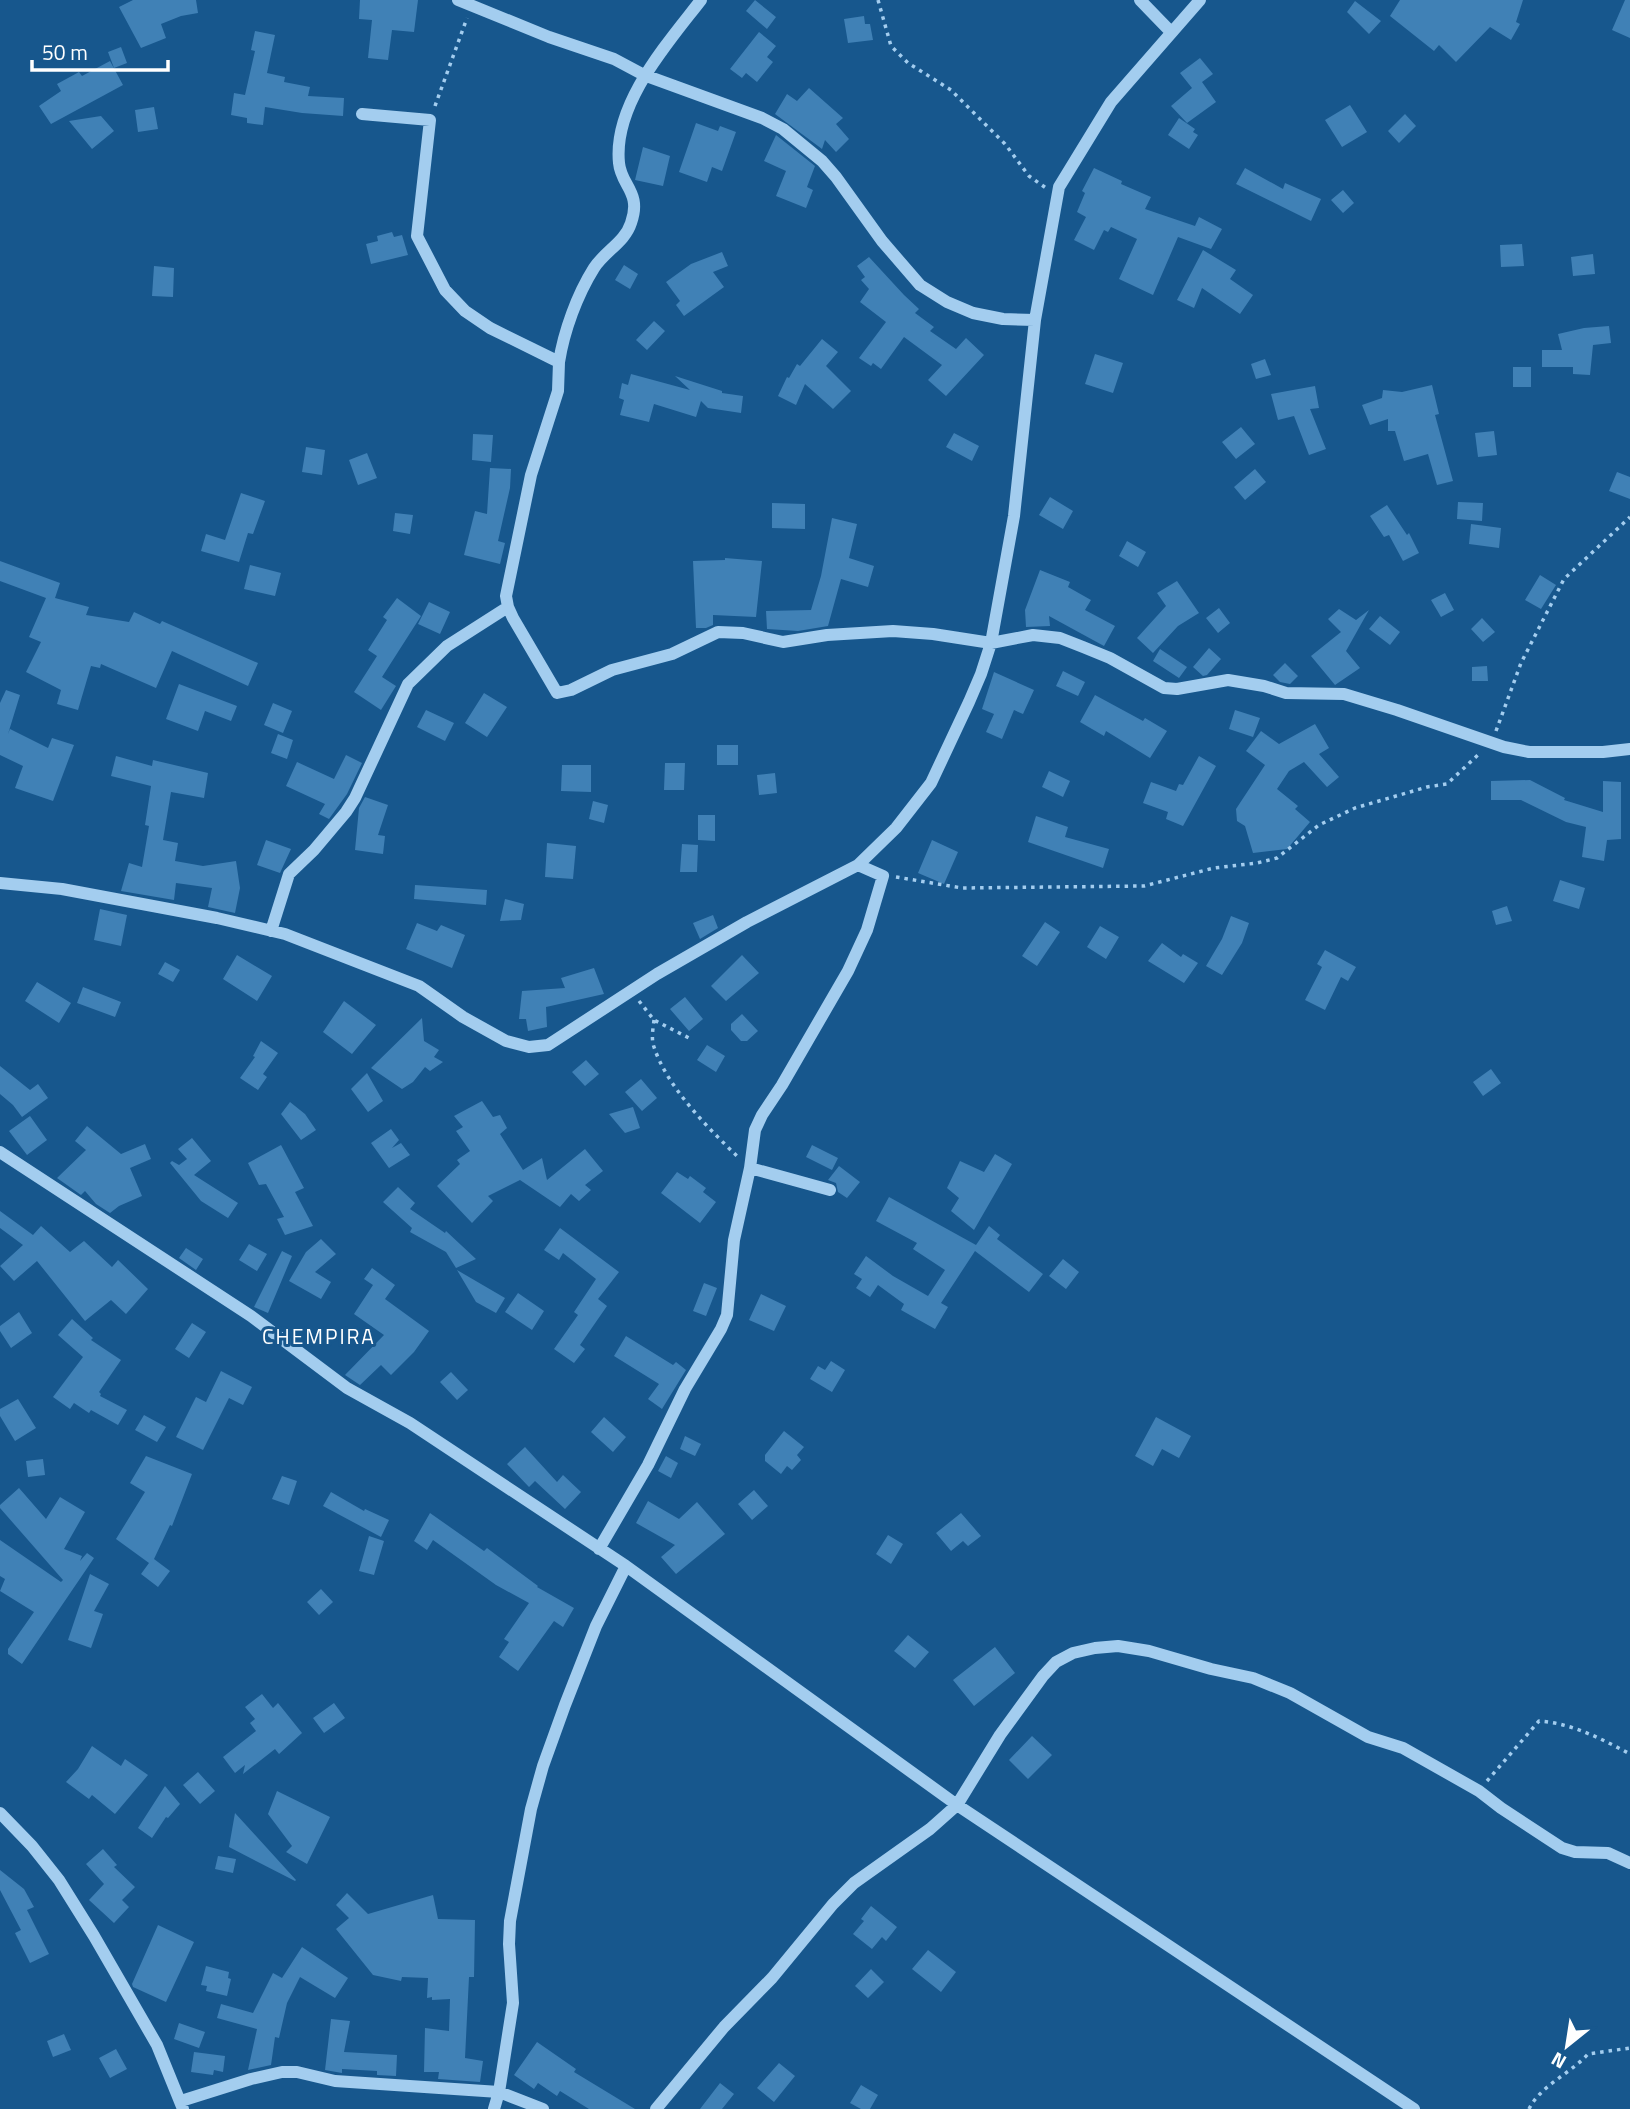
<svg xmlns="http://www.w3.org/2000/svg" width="1630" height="2109" font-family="'Titillium Web',sans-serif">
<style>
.building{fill:#4081b6}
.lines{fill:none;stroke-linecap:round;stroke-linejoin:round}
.path{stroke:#a3cdef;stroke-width:3.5;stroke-dasharray:3.5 5;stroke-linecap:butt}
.minor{stroke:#a3cdef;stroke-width:12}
.labels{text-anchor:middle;stroke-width:6;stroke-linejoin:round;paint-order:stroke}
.quarter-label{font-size:21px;letter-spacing:2px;fill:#fff;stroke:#17578d}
</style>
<rect width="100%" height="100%" fill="#17578d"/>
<!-- building -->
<path class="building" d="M133,0h63l2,13 -17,3 -20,8 5,14 -25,10 -22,-41z
M360,0h58l-4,32 -22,-2 -4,30 -20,-2 4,-38 -13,-1z
M755,0l21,17 -9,12 -21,-18z
M1400,0h123l-7,22 4,2 -9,16 -21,-13 -34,35 -17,-17 -5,6 -44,-35z
M1625,0h5v38l-18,-8z
M1355,1l26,20 -12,13 -22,-22z
M864,16l1,8h5l3,16 -25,3 -4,-24z
M255,31l20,4 -8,38 18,4 -1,5 26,5 -2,9 36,2 -1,18 -41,-3 -37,-6 -2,18 -16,-2v-5l-16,-3 3,-22 11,2 10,-44 -4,-1z
M759,32l17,14 -9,11 6,5 -16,20 -11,-9 -4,5 -12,-9z
M121,47l6,16 -13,5 -6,-16z
M1200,58l13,16 -11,8 14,20 -29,21 -16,-17 21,-18 -12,-15z
M110,61l13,24 -72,39 -12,-18 22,-15 -4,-7 22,-12 3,4z
M809,88l34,30 -7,6 13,15 -13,13 -11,-12 -3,9 -47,-35 12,-20 10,7z
M1350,105l17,27 -25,15 -17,-27z
M154,107l4,22 -20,3 -3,-22z
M1405,114l11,12 -17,17 -11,-12z
M101,116l13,15 -22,18 -23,-28z
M1179,118l16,11 -2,3 5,3 -9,14 -21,-14z
M696,123l22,8 2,-5 16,6 -14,39 -10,-4 -5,15 -28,-10z
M776,135l39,31 -8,21 6,3 -7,18 -30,-12 10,-25 -22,-10z
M643,147l27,9 -7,30 -28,-6z
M1094,168l28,13 -1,3 30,13 -6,12 50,17 4,-9 23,12 -11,20 -33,-12 -25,58 -34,-16 18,-40 -26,-12 -3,5 -4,-2 -10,20 -20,-10 12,-23 -9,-5 8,-19 -3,-2z
M1245,168l38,21 2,-6 36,16 -10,22 -75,-37z
M1343,190l11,13 -11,10 -12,-13z
M392,232l2,5 8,-2 6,20 -37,9 -5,-20 12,-3 -1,-5z
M1522,244l2,22 -23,1 -1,-22z
M1203,250l33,20 -6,9 23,16 -13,19 -38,-26 -8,20 -17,-8z
M722,252l6,14 -15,6 11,15 -40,29 -8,-11 4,-4 -14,-19 25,-18z
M1593,254l2,20 -22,2 -2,-19z
M869,257l35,38 15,14 -4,4 19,14 -4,4 26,18 10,-11 18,17 -38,41 -18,-16 14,-15 -38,-28 -23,32 -8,-6 -2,3 -12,-8 27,-36 -26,-20 9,-13 -8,-9 4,-3 -8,-11z
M624,265l14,9 -8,15 -15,-9z
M154,266l20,2 -1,29 -21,-1z
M654,321l11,10 -18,19 -11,-10z
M1609,326l2,17 -18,2 -3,30 -17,-1v-7h-31v-17h20l-4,-16 26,-6z
M822,339l16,13 -12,14 25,25 -18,18 -28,-25 -9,21 -18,-9 9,-19 2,1 8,-14 3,2z
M1095,354l28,9 -10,30 -28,-9z
M1265,359l6,16 -15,4 -5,-15z
M1513,367h18v20h-18z
M631,374l59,16 -15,-14 47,15v2l21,3 -2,17 -33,-5 -7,-7 -5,16 -42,-13 -5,18 -29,-7 4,-15 -5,-2 3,-15 6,2z
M1432,385l7,29 -4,1 18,66 -16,4 -9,-31 -24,7 -9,-30h-7v-12l-18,6 -8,-20 20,-7 1,-8 19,2z
M1315,386l4,22 -9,1 16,40 -17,6 -15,-39 -16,4 -7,-26z
M1241,427l14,17 -19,15 -14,-17z
M1494,431l3,24 -19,2 -3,-24z
M954,433l25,13 -7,15 -26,-14z
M473,434l20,1 -2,27 -19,-2z
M306,447l19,3 -3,25 -20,-3z
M367,453l10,25 -19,7 -9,-25z
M490,468l21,1 -1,19 -12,53 7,2 -5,21 -36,-9 11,-44 12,3z
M1255,469l11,13 -21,18 -11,-13z
M1617,472l13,5v22l-21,-8z
M241,493l24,8 -12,33 -5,-1 -9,29 -38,-11 5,-17 19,6z
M1050,497l23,14 -10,18 -24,-14z
M1458,502l25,1 -1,18 -25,-2z
M772,503l33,1v25l-33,-1z
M1387,505l20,30 2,-2 10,20 -16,8 -14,-26 -5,2 -14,-21z
M395,513l18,2 -3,19 -17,-3z
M832,518l25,6 -8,34 25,8 -6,21 -27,-8 -13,47 -30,5 -31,-2 -1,-18 45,-1 10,-34z
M1471,524l30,4 -2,20 -30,-4z
M1127,541l19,11 -8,15 -19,-11z
M725,558l37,3 -6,56 -43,-2v10l-7,3h-10l-3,-67 32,-1z
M0,561l60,22 -5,15 34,9 -3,8 43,7 5,-10 26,12 2,-3 96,42 -10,23 -76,-35 -16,37 -55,-24 -1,4 -9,-2 -13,44 -21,-6 4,-14 -35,-18 15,-30 -12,-5 17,-39 -46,-17z
M250,565l31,8 -6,23 -31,-7z
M1040,570l30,12 -2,5 23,13 -6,10 30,16 -11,20 -55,-30 1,10 -24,1 -1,-17z
M1540,575l16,10 -15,24 -16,-9z
M1177,581l22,32 -21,13 -25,27 -16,-15 29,-32 -9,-13z
M1445,593l9,17 -13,7 -10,-17z
M397,598l24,18 -39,61 14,9 -15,24 -27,-18 23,-36 -9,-6 19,-30 -4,-3z
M429,602l21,10 -10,22 -22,-10z
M1219,608l11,15 -12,10 -12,-15z
M1339,609l17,11 13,-10 -23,41 14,17 -25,17 -24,-29 30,-24 -13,-13z
M1380,616l20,16 -10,13 -21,-16z
M1482,618l13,14 -12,10 -12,-13z
M1209,648l12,11 -14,16 -4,1 -10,-9z
M1160,649l27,18 -8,11 -26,-17z
M1285,663l13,13 -8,8 -10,-2 -7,-7z
M1487,666l1,15h-16v-14z
M1063,671l22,11 -7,14 -22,-10z
M994,672l40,18 -11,24 -9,-4 -12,29 -16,-7 8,-18 -12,-5z
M179,684l58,22 -6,15 -26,-10 -7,20 -32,-12z
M6,690l14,5 -12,39 2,-5 38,19 4,-10 22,7 -21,56 -38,-13 8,-22 -23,-11v-52z
M484,693l23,14 -20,30 -22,-14z
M1095,695l48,26 2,-3 22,13 -17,27 -44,-27 -2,5 -24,-14z
M273,703l19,8 -9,22 -19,-8z
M426,710l28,13 -9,18 -28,-14z
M1235,710l25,8 -7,19 -24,-8z
M1315,724l14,24 -10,6 20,23 -12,10 -23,-25 -15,9 -12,18 21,17 -3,3 15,13 -23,27 -34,4 -8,-27 -8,-5 -1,-12 29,-44 -19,-14 15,-20 18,13z
M278,734l15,6 -6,19 -16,-6z
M717,745h21v20h-21z
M346,755l16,8 -15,31 -18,25 -10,-5 6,-10 -39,-18 11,-24 37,17z
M116,756l36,10 1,-6 55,13 -4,25 -33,-6 -8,48 15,3 -3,18 28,5 33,-5 4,27 -5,25 -27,-6 4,-19 -36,-5 -2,17 -53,-9 8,-28 13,4 7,-41 -4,-1 6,-39 -40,-10z
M1199,756l17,10 -33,60 -17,-7 2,-7 -25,-9 8,-21 25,9 3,-7 4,1z
M665,763h20l-1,27h-20z
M562,765h29v27l-30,-1z
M1049,771l21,10 -7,16 -21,-10z
M775,773l2,20 -18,2 -2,-20z
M1530,780l35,18 -1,2 39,12v-31l18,1v57l-14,1 -3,21 -22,-4 4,-30 -20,-5 -45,-22h-30v-19z
M365,797l23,8 -10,30 7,1 -2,18 -28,-4 4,-42z
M593,801l15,4 -4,18 -15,-4z
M698,815h17v26l-17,-1z
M1036,816l32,11 -3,10 44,12 -6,19 -75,-26z
M266,840l25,9 -11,24 -23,-8z
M932,840l26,12 -14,32 -26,-11z
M547,843l29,3 -3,33 -28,-2z
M682,844l16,1 -1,27h-17z
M1560,880l25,8 -6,21 -26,-8z
M415,885l72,5 -1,15 -72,-6z
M505,899l19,5 -3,16 -21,1z
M1507,906l5,15 -16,4 -4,-14z
M100,909l27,6 -6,31 -27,-6z
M713,915l5,13 -18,11 -7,-16z
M1231,916l18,7 -7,20 -20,32 -16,-9 16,-27z
M1045,922l15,10 -23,34 -15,-10z
M417,923l20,8 4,-6 24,10 -13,33 -46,-19z
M1100,926l19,11 -13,22 -19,-12z
M1162,943l19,14 2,-3 15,9 -14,20 -36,-22z
M1325,950l31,17 -8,14 -7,-4 -16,33 -20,-10 17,-33 -5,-3z
M237,955l35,21 -15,25 -34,-22z
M742,955l17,18 -33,28 -15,-15z
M165,962l15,8 -7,12 -15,-8z
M594,968l10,26 -58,13 1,20 -19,4 -2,-12h-7l3,-28 43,-3 -4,-10z
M37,982l34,21 -12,20 -34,-22z
M83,987l38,15 -6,15 -38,-14z
M685,997l18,22 -14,12 -19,-22z
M344,1001l32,24 -24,29 -29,-22z
M742,1014l16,17 -11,10h-6l-10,-11v-6z
M422,1018l2,23 15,9 -5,7 9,5 -13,9 -5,-4 -12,15 -11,7 -31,-21z
M261,1041l17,12 -15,21 4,3 -9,13 -18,-12 15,-21 -2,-1z
M707,1045l18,11 -9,16 -19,-12z
M586,1060l13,14 -14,12 -13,-14z
M0,1066l30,24 8,-6 10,14 -26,19 -9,-12 -13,-11z
M1491,1069l10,14 -18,13 -10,-14z
M367,1073l16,28 -15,11 -17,-23z
M641,1079l16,19 -15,13 -17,-19z
M482,1101l11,16 7,-2 7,13 -7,6 23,36 19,-12 5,22 38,-31 18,22 -18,14 6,5 -12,11 -8,-7 -11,13 -40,-27 -32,16 5,5 -21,22 -35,-37 23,-22 -3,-4 13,-9 -14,-20 7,-4 -9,-11z
M290,1102l15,12 11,16 -15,10 -20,-26z
M633,1107l7,21 -15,5 -16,-19z
M30,1116l17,24 -20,15 -18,-24z
M87,1126l34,28 24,-10 6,15 -21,9 12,28 -23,10 -9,7 -14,-9 -11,-13 -4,4 -24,-17 29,-28 -11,-9z
M391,1129l8,11 -7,8 9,-5 9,12 -21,13 -18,-25z
M192,1138l19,23 -17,14 44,28 -10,15 -27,-17 -31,-38 2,-2 7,4 8,-6 -9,-10z
M281,1145l23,43 -9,4 18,34 -28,9 -8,-16 7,-2 -18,-33 -7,1 -11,-22z
M812,1145l26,13 -6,12 -26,-13z
M995,1154l17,10 -38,66 -23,-19 8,-13 -12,-10 13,-27 24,11z
M839,1166l21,16 -13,16 -9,-6 -2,-9 -8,-3z
M677,1172l11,7 2,-3 16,12 -3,4 13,10 -16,21 -39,-30z
M398,1187l17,16 -5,6 35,24 1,-2 30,28 -20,9 -10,-16 -36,-20 2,-4 -29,-26z
M889,1197l87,48 13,-19 11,9 -3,4 46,35 -14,18 -54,-41 -34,52 7,4 -13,22 -34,-19 3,-6 -26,-19 -8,12 -14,-9 6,-9 -8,-5 12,-18 27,20 35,20 17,-26 -32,-21 4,-6 -41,-22z
M0,1211l33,24 8,-9 29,26 14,-11 28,26 6,-7 30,29 -22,25 -15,-14 -26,21 -48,-60 -23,20 -14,-15 23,-21 -23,-17z
M560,1228l59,44 -21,27 9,7 -27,39 5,4 -11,14 -20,-14 24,-34 -4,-3 22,-33 -33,-26 -4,7 -15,-10z
M321,1239l15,15 -21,18 16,10 -10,17 -32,-18 17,-29z
M249,1244l18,10 -10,17 -18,-11z
M186,1248l17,11 -7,11 -17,-12z
M282,1251l10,5 -24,57 -14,-6z
M1063,1259l16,13 -13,17 -17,-13z
M372,1268l23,17 -10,14 44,32 -15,21 -23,23 -10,-10 -21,20 -15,-10 39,-40 -30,-21 19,-29 -9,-6z
M457,1270l48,28 -9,15 -20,-11z
M704,1283l13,5 -11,28 -13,-5z
M518,1293l26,18 -12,19 -27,-18z
M761,1294l25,12 -12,25 -25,-11z
M19,1312l13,21 -21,15 -11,-17v-5z
M72,1319l21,19 -2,2 30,20 -22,32 2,2 -1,2 27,14 -9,15 -27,-15 -2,3 -15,-10 -4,6 -17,-12 30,-40 -25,-22z
M192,1323l14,9 -17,26 -14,-9z
M626,1336l47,29 3,-3 10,8 -24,39 -14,-10 11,-15 -45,-28z
M831,1361l14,9 -13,22 -22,-13 8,-13 7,4z
M221,1371l31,16 -9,18 -14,-7 -26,52 -27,-13 20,-40 10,5z
M451,1372l17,18 -11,10 -17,-18z
M18,1399l18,29 -21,13 -15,-25v-7z
M144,1415l22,12 -9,15 -22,-12z
M604,1417l22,20 -13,15 -22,-20z
M1156,1417l35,19 -12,22 -17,-9 -9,17 -18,-10z
M784,1431l20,16 -7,8 4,5 -9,10 -5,-4 -6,8 -16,-13v-6z
M685,1436l16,8 -6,12 -15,-7z
M525,1447l32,35 6,-7 18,17 -16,17 -30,-28 -6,6 -22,-23z
M146,1456l46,18 -20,52 -2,-1 -16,34 16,12 -12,16 -17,-13 8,-11 -33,-24 29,-47 -15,-9z
M666,1456l12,7 -7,15 -13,-7z
M43,1459l2,16 -17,2 -2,-16z
M282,1476l15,5 -8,24 -17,-6z
M19,1488l27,31 14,-22 25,15 -21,37 18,7 -2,5 7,-8 7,5 -72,106 -14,-10v-5l26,-37 -34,-21 5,-12 -5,-3v-36l61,42 2,-2 -63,-72v-3z
M754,1490l14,16 -16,14 -14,-16z
M331,1492l33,19 1,-2 24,11 -8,17 -58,-31z
M648,1501l31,18 18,-17 28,32 -49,40 -15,-17 14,-12 -39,-22z
M430,1513l54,38 3,-3 51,38 -1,1 37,21 -11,19 -9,-6 -36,50 -19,-14 10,-15 -5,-3 25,-36 -33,-18 -63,-45 -6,10 -13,-9z
M961,1513l20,23 -13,10 -5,-5 -12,10 -15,-18z
M888,1535l15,9 -12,20 -15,-10z
M369,1536l15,5 -10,34 -15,-4z
M90,1574l19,10 -15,27 9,3 -12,34 -23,-8z
M321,1589l12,13 -14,13 -12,-13z
M908,1635l21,17 -14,16 -21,-17z
M995,1647l20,26 -41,33 -21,-26z
M262,1694l11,14 5,-5 24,30 -23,21 -4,-5 -32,25 2,-9 -10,8 -12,-16 33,-26 -6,-8 5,-4 -10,-12z
M334,1703l11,15 -21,15 -11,-15z
M1032,1736l20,19 -24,24 -19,-19z
M92,1746l29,20 4,-7 23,16 -33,39 -23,-19 -3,4 -23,-17 12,-13z
M198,1772l17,19 -15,13 -17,-19z
M165,1786l15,18 -12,14 -2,-1 -14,21 -14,-10z
M277,1791l53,26 -23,47 -21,-12 6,-6 -24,-32z
M235,1813l61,67 -1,1 -66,-34z
M103,1849l14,16 -3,2 21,20 -13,13 7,7 -15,16 -25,-23 15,-16 -18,-20z
M218,1856l18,3 -3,14 -18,-4z
M0,1870l24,19 10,18 -7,3 22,44 -19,9 -15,-30 6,-3 -21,-40z
M347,1893l21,21 65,-19 5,24 37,1 -1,57h-5l-4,81 18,3 -3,21 -42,-3 1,-7h-15l1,-44 24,3 1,-32 -18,1v-3l-5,1 1,-20 -26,-1 -1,4 -28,-6 -37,-46 13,-11 -13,-13z
M871,1906l26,21 -11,14 -4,-4 -10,12 -19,-15 11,-13 -3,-2z
M158,1925l36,17 -28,60 -33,-15 -1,-3z
M302,1947l46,31 -13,20 -35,-21 -13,26 -8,35 -4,-1 -4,28 -23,5 9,-41 -40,-11 4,-14 32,9 20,-40 9,5z
M928,1950l28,22 -15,20 -29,-23z
M206,1966l23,6 -1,6 3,1 -4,17 -21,-5 1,-5 -6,-1z
M871,1969l13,13 -16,16 -13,-12z
M331,2019l19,2 -6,31 53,3 -1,21 -19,-1v-4l-35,-2v4l-17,-3z
M179,2023l26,9 -6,16 -25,-9z
M64,2034l7,16 -18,7 -6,-16z
M537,2042l39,27 -2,3 61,37h-46l-29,-18 -3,5 -19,-13 -4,6 -20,-14z
M116,2049l11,20 -17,9 -11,-20z
M194,2052l31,4 -2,16 -9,-2 -1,5 -22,-3z
M779,2063l16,13 -21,26 -17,-14z
M720,2083l14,11 -12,15h-22z
M861,2085l17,10 -8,14h-9l-11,-6z"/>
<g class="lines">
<!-- path -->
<path class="path" d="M878,0l13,46 17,17 43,27 54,54 24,32 17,12
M435,106l32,-88
M1496,731l25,-68 43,-84 66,-62
M896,877l66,11 182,-2 70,-18 43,-5 20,-5 42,-33 36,-17 72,-21 20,-3 33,-31
M639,1001l15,19 35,18
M654,1020c-1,9 -3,19 0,27 13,40 54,81 83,109
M1487,1781l52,-60c32,2 63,18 91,33
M1529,2109c12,-24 41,-35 59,-55l42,-6"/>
<!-- minor -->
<path class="minor" d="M458,0l91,37 65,22 30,16 118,43 21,11 39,32 14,16 46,64 38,44 27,17 26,11 30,6 32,1
M1140,0l30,31
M362,114l68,6 -13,116 28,54 20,21 25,17 69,34 -1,29 -27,84 -25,121 2,11 5,11 44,75 14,-3 41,-20 60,-16 46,-22 25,1 40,9 44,-7 66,-4 40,3 58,9 42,-8 27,3 23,9 27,11 54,30 13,1 51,-9 36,6 22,7 58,1 53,16 107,37 25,5h74l27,-3
M559,362c5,-31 18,-67 35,-94 11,-17 31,-26 37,-45 11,-31 -10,-37 -12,-60 -6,-59 48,-119 82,-163
M0,883l62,6 155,29 68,16 134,52 44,31 43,24 23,6 19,-2 109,-71 90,-52 111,-57 38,-37 35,-45 38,-81 12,-28 10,-31 23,-127 21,-196 24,-133 52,-85 89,-102
M271,931l18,-57 25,-24 32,-38 9,-14 53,-114 39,-38 61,-39
M0,1152l251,164 96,72 63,35 216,143 331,239 457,304
M750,1168l80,22
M599,1549l49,-84 37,-76 36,-60 6,-14 7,-75 16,-72 5,-38 7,-15 20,-30 66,-114 19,-41 16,-54 -25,-11
M0,1813l32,33 27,34 35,56 63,109 26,64
M181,2101l70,-22 31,-7h15l38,9 164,11 44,17
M494,2109l5,-17 14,-89 -4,-59 1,-23 21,-112 12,-43 22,-61 31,-79 30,-60
M656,2109l68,-82 48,-49 61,-74 21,-21 76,-54 27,-24 43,-70 43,-59 13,-14 17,-9 22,-5 23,-2 31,5 62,18 42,9 37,15 78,44 35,11 76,43 22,17 61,40 13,4 33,1 22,10"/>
</g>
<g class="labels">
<!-- quarter labels -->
<g class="quarter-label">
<text x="319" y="1344">CHEMPIRA</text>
</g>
</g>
<!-- north arrow -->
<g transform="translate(1567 2046) rotate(210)" stroke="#17578d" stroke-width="5" paint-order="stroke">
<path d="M0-5L12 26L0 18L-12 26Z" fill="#ffffff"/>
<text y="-10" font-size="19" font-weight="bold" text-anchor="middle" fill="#ffffff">N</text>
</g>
<!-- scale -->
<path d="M32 60v10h136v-10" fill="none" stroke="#ffffff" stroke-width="3.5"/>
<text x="42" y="60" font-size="21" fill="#ffffff" stroke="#17578d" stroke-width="5" paint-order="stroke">50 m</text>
</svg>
